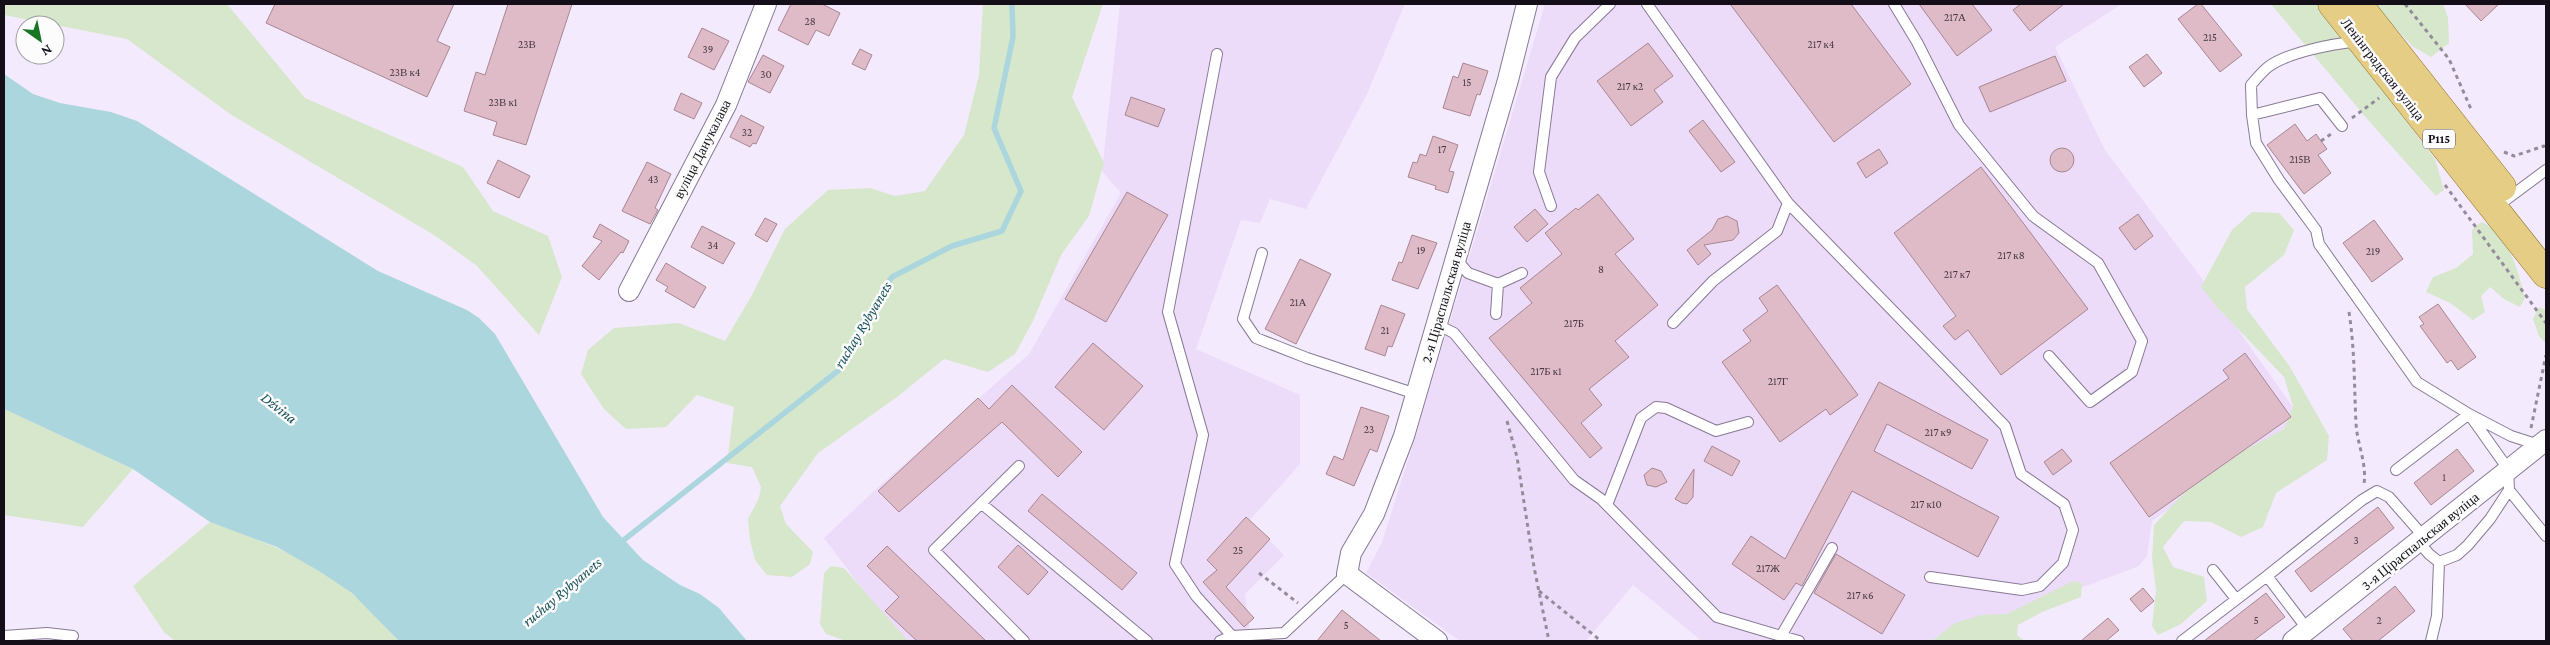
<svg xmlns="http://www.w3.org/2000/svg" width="2550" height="645" font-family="'Crimson Pro',serif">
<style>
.built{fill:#ecdcfa}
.green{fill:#d6e7cb}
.water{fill:#acd6dd}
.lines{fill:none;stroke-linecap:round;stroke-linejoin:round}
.stream{stroke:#acd6dd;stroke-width:5.5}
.building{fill:#dfbbc7;stroke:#a88692}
.service-casing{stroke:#887996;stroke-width:12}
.minor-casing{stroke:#887996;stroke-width:22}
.primary-casing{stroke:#90752a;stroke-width:29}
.path{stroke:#948c9b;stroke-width:3;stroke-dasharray:4 4;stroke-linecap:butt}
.service{stroke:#fff;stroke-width:10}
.minor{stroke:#fff;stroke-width:20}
.primary{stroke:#e5cd85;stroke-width:28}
.labels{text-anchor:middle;stroke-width:5;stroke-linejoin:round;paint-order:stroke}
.number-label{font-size:11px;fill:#463944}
.shield{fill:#fcfcfc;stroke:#59555c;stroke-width:1}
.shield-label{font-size:12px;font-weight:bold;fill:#130e18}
.street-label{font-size:14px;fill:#130e18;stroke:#fcfcfc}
.water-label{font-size:15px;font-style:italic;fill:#165059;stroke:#fcfcfc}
</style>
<rect width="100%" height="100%" fill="#f4eafd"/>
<!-- built -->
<path class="built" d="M1120,4h285l-38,90 -61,115 -36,-10 -10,24 -19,-3 -45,129 104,46v69l-50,56 34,35 -39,39 6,47h-344l-26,-27 -57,-76 52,-49 153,-135 92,-161 -19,-22z
M1545,4h577l-67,43 50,103 95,126 100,141 -148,104 -5,35 -8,10 -199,75h-238l-69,-56 -47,56h-126l-94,-68 16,-31 33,-104z"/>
<!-- green -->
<path class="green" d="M4,4h223l78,94 158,69 30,44 55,25 14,41 -23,58 -63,-70 -42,-30 -204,-121 -103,-75 -123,-24z
M983,4h120l-31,93 32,66 -15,53 -28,39 -28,66 -18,33 -27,18 -44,-13 -47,38 -79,56 -38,53 6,18 27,28 -3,12 -18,13 -25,-2 -12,-15 -5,-20 -2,-21 11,-21 2,-11 -9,-20 -25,-4 7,-56 -37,-12 -31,32 -40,2 -22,-20 -23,-35 7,-24 26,-22 65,-5 46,18 27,-46 33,-66 43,-39 42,-2 25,8 30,-5 39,-56 15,-60z
M2271,4h46l118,155 9,31 -8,6 -68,-76z
M2374,4h69l5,14 1,25 -18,14 -19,-11z
M2252,212l27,1 15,17 -10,25 -39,32 2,22 43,58 39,69 -2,24 -51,33 -13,34 -22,10 -30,-15 -27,-1 -21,26 10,20 31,10 3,24 -26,23 -23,11 -6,-9 4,-36 -4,-32 2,-33 30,-32 61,-43 39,-21 9,-23 -9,-29 -68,-71 -15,-19 31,-57z
M2481,222c28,10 37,50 44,76l-5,9 -16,-8 -14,-12 -9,9 4,16 -12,8 -23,-17 -24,-11 7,-15 23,-9 17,-14 -1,-24z
M2539,307l7,3v34l-7,-8 -6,-17z
M4,409l129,60 -50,58 -79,-12z
M210,522c50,18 103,37 143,72 17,15 31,31 46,47h-224l-11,-9 -31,-46z
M831,566l13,2 64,73h-62l-20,-7 -6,-10 4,-51z
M2073,581l9,2 -1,14 -39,15 -24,13 -1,10 8,6h-93l23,-18 27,-8 25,-1z"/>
<!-- water -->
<path class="water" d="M4,74l29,20 27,9 51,9 26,9 241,150 89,39 12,8 16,16 108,183 40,43 37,25 20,9 19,14 28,33h-348l-47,-48 -33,-22 -42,-24 -67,-25 -77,-53 -129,-60z"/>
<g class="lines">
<!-- stream -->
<path class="stream" d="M620,543l219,-173 21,-43 32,-50 60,-31 50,-15 19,-40 -27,-63 19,-91 -1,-33"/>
</g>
<!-- building -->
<path class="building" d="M275,4h179l-17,37 13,6 -23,50 -161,-74z
M508,4h64l-46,141 -33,-10 4,-13 -33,-11 12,-39 9,3z
M791,4h31l18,9 -11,23 -13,-6 -8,15 -30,-15z
M1730,4h121l60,80 -77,58z
M1919,4h53l20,26 -35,26z
M2021,4h43l-34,27 -17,-21z
M2198,4h3l41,51 -22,17 -42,-53z
M2465,4h34l-18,17z
M702,28l27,13 -15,29 -26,-13z
M1648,43l25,33 -19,14 9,12 -32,24 -34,-45z
M860,49l12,6 -7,15 -13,-6z
M2147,54l15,19 -18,14 -15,-20z
M763,55l21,11 -14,27 -22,-11z
M2055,56l11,25 -76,31 -11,-25z
M1463,63l25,8 -8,24 -3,-1 -7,22 -27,-8 10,-32 5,2z
M681,93l21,10 -8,16 -20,-9z
M1131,97l34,12 -7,18 -33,-12z
M741,115l23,12 -8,17 -3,-1 -3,4 -20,-10z
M1703,120l32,42 -14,10 -32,-41z
M2295,124l12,17 9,-7 5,7 6,8 -9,6 13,18 -27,21 -37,-49z
M1433,136l25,9 -9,26 5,1 -6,21 -13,-4 1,-3 -28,-9 5,-15 4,1 3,-9 6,2z
M2050 160a12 12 0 1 1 24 0a12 12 0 1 1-24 0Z
M1879,149l9,14 -22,15 -9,-15z
M498,160l32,16 -11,22 -32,-15z
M647,162l24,12 -16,34 3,2 -8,14 -28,-13z
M1981,167l107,142 -87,66 -33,-45 -13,10 -12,-14 13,-10 -62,-83z
M1127,192l41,23 -62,107 -41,-23z
M1598,194l36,45 -19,15 43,51 -43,36 14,16 -40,32 13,16 -21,18 21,25 -12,10 -101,-120 43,-35 -12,-15 42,-34 -17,-21 31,-25 2,2z
M1535,209l13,15 -21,18 -13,-15z
M2138,214l15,22 -18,14 -16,-22z
M1727,216l10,5 2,12 -6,7 -29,5 7,9 -13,11 -11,-15 25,-20 6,-11z
M765,218l12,6 -10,18 -12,-7z
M2374,220l29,39 -31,23 -29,-39z
M600,224l29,17 -6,12 -2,-1 -22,28 -17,-14 20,-25 -9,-4z
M702,226l33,17 -12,21 -32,-17z
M1412,235l25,8 -19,46 -26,-9 7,-18 3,1z
M1300,259l31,15 -35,70 -31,-15z
M666,263l40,24 -12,21 -29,-17 3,-4 -12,-7z
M1777,285l81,110 -28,20 -4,-6 -46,33 -58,-80 29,-21 -8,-11 25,-19 -9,-13z
M2438,304l38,53 -18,13 -7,-10 -4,3 -27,-37 4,-2 -5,-7z
M1381,305l24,9 -13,33 -4,-1 -3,10 -20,-7z
M1093,343l50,43 -39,44 -49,-43z
M2245,353l46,64 -142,100 -39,-54 119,-85 -6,-8z
M1879,382l109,58 -16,29 -85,-45 -13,27 125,66 -21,40 -126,-66 -50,95 -6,-3 -12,17 -52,-36 19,-28 34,23z
M1012,385l70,67 -24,25 -56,-55 -103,90 -21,-21 100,-93 11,11z
M1361,407l28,9 -12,36 -7,-3 -16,37 -28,-12 8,-18 9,4z
M1712,446l28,15 -8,15 -28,-15z
M2062,449l10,12 -19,14 -9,-13z
M2457,449l17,22 -43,34 -17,-22z
M1652,468l9,3 6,11 -11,5 -9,-2 -3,-10z
M1694,469l-1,28 -6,7 -5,-1 -7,-4z
M1042,494l95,79 -15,17 -94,-79z
M2378,507l16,21 -83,64 -16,-21z
M1246,517l24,22 -44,48 28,31 -10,9 -41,-45 14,-12 -10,-10z
M1018,545l30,27 -20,23 -30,-28z
M887,546l99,95h-69l-32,-30 14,-14 -32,-31z
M1836,554l69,41 -23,39 -68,-41z
M2395,586l20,25 -37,30h-25l-10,-12z
M2143,588l11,13 -13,11 -11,-13z
M2266,593l19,24 -32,24h-49z
M1342,610l39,31h-64z
M2108,618l11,12 -13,11h-25z"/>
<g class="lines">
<!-- service casing -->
<g class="service-casing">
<path id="service" d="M1647,4l141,199 217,223 16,48 43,30 9,26 -10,33 -23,23 -18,4 -92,-13
M1894,4l23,38 42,83 74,91 65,47 44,78 -10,31 -42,30 -41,-46
M1217,54l-49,258 35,123 -28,129 21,32 36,40
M2252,115l4,28 23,37 37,50 3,14 98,138 52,32 39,55 1,21 37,46
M2342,126l-22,-28 -68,17 -1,-30c5,-6 11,-13 17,-18 20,-15 65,-23 90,-26
M2503,202l43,-32
M1551,206l-12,-34 12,-95 24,-39 35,-34
M1262,253l-19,66 13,19 51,20 109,36
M1456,259l12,14 30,11 -2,30
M1498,284l24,-11
M1673,323l40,-42 64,-50 11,-28
M1438,325l16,8 120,147 27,19 116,118 64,19 51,-88
M1019,466l-85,84 90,91
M2396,470l73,-56 42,22 28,9
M982,504l165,137
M1607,505l34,-87 15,-11 10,1 50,23 32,-9
M2418,541l11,13 10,8 18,-7 11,-10 22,-26 19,-29
M2213,570l23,29
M2267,576l95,-76 15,-9 12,6 35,40
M4,636l43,-3 26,3
M1781,636l18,5
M1220,641l12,-5 52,-3 63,-59
M2182,641l85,-65 41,54
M2431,641l6,-25 2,-54"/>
</g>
<!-- minor casing -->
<g class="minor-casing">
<path id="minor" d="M629,291l97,-186 40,-101
M1437,641l-90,-67 4,-21 23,-39 30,-78 104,-356 19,-76
M2293,641l253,-201"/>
</g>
<!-- primary casing -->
<g class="primary-casing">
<path id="primary" d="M2332,4l214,270
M2358,4l144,183"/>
</g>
<!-- path -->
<path class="path" d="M2405,4l44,55 22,50
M2352,118l27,-20
M2321,141l10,-7
M2504,152l10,4 30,-10 2,3
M2445,185l101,138
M2349,312c6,39 5,73 7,111 1,21 11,40 8,61
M1507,421l10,36 17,110 15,74
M2531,428l15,-73
M1259,573l39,30
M1539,591l62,50"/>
<!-- service -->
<use href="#service" class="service"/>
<!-- minor -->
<use href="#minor" class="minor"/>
<!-- primary -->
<use href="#primary" class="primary"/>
</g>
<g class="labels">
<!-- number labels -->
<g class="number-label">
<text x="1955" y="21">217А</text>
<text x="810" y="25">28</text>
<text x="2210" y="41">215</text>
<text x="527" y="48">23В</text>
<text x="1821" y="48">217 к4</text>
<text x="708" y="53">39</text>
<text x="405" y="76">23В к4</text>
<text x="766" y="78">30</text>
<text x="1467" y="86">15</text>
<text x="1630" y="90">217 к2</text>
<text x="503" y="106">23В к1</text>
<text x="747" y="136">32</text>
<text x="1442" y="153">17</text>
<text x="2300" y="163">215В</text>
<text x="653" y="183">43</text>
<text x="713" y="249">34</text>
<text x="1421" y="254">19</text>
<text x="2373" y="255">219</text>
<text x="2011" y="259">217 к8</text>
<text x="1601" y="273">8</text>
<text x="1957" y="278">217 к7</text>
<text x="1298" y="306">21А</text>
<text x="1574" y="327">217Б</text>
<text x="1385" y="334">21</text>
<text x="1546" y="375">217Б к1</text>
<text x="1778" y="385">217Г</text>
<text x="1369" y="433">23</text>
<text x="1938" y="436">217 к9</text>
<text x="2444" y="481">1</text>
<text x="1926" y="508">217 к10</text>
<text x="2356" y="544">3</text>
<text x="1238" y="554">25</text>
<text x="1768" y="572">217Ж</text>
<text x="1860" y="599">217 к6</text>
<text x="2256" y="624">5</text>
<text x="2379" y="624">2</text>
<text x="1346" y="629">5</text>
</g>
<!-- shield labels -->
<rect class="shield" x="2423" y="129.5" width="32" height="19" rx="4"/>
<g class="shield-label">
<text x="2439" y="143">Р115</text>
</g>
<!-- street labels -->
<g class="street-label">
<text transform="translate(2383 69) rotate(52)" y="5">Ленінградская вуліца</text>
<text transform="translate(702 149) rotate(-63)" y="5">вуліца Данукалава</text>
<text transform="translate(1446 292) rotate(-74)" y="5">2-я Ціраспальская вуліца</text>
<text transform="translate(2420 541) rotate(-39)" y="5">3-я Ціраспальская вуліца</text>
</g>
<!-- water labels -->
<g class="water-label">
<text transform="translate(863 325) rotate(-59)" y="5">ruchay Rybyanets</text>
<text transform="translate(279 408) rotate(38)" y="5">Dźvina</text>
<text transform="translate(562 592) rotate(-40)" y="5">ruchay Rybyanets</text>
</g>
</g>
<!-- border -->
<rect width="2550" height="645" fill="none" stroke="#130e18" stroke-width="10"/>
<!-- north arrow -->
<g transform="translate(40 40) rotate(147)"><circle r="24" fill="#fcfcfc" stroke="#9f9da1"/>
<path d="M0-4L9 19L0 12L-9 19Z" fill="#187524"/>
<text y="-8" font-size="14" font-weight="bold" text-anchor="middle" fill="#130e18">N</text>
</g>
</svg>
